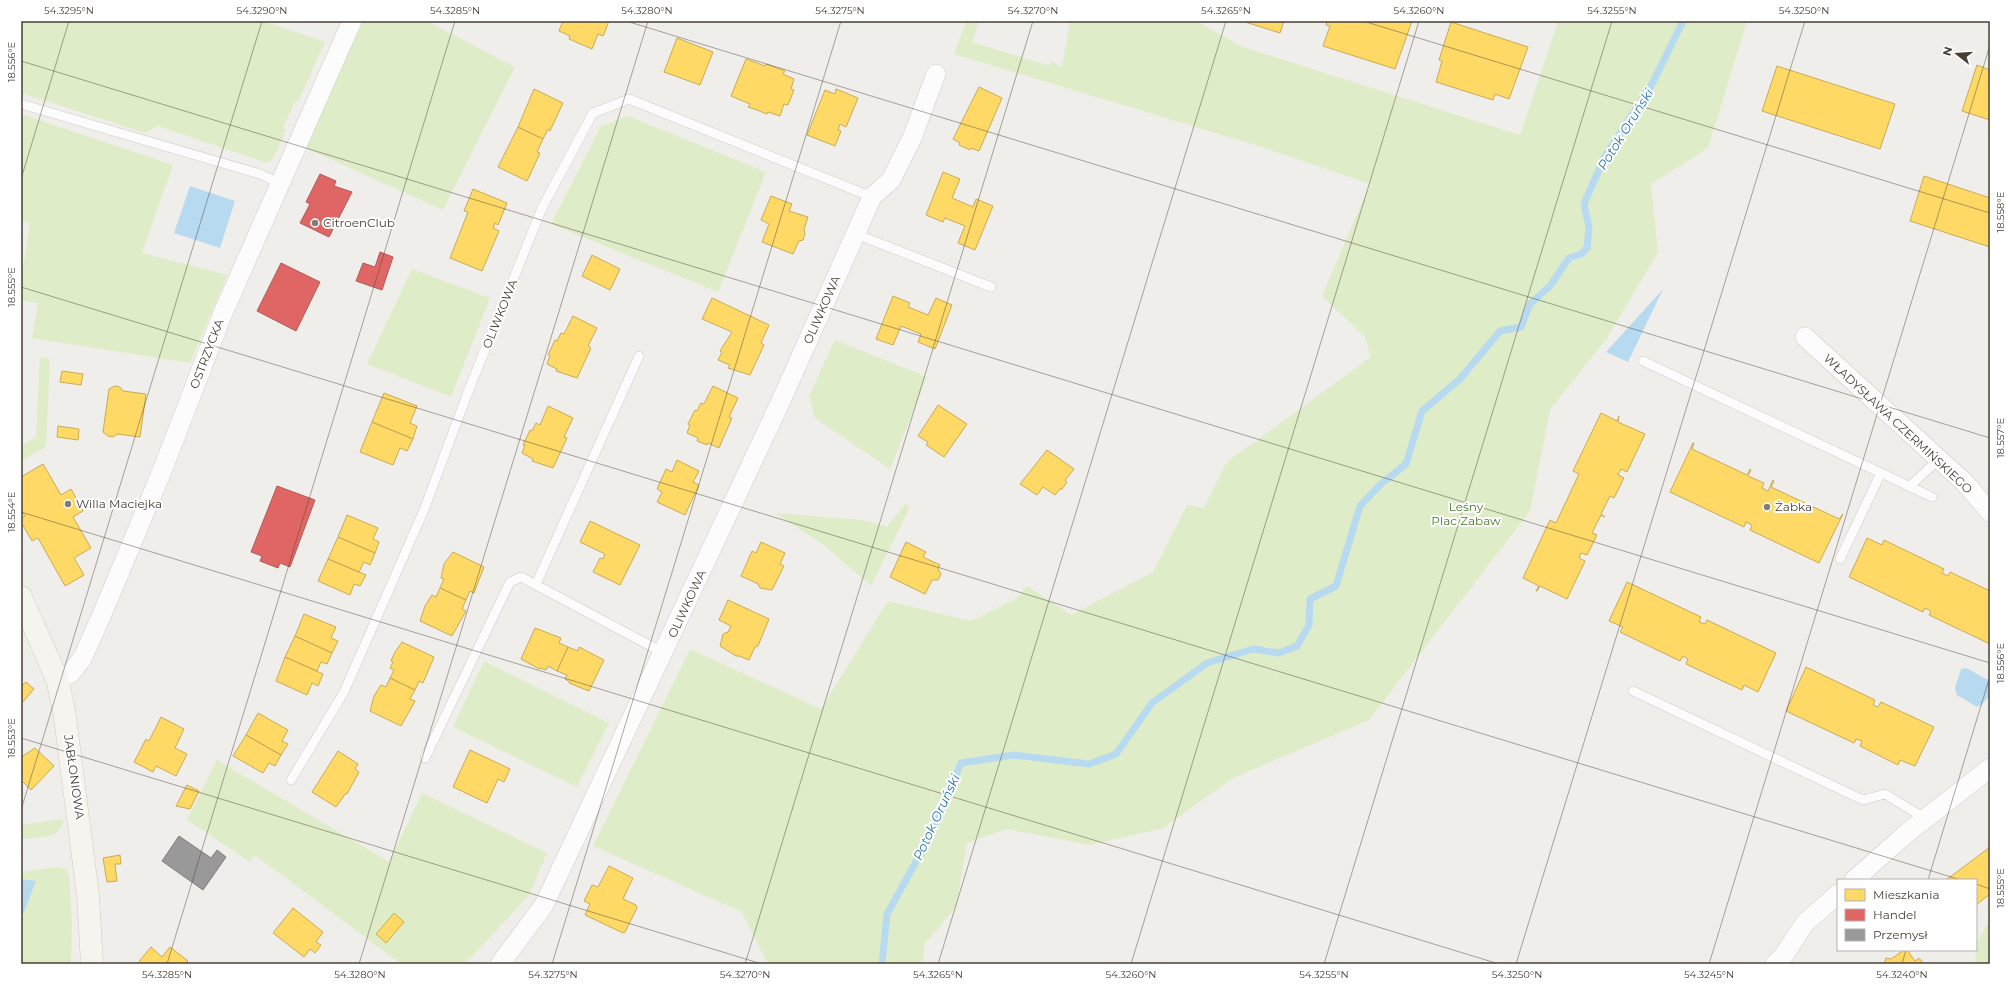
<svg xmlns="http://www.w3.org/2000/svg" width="2011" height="985" font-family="Montserrat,sans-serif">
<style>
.green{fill:#deecc8}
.water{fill:#b7daf1}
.homes{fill:#ffd966;stroke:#c8ab57}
.shops{fill:#e06666;stroke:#b25a57}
.industry{fill:#999;stroke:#807e7b}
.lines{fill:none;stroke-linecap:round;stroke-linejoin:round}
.stream{stroke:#b7daf1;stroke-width:7}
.service-casing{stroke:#ceccc7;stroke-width:10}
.minor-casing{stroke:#ceccc7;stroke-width:20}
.secondary-casing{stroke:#d0cbc0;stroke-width:23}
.service{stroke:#fdfcfc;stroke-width:9}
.minor{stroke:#fdfcfc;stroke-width:19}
.secondary{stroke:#f6f4ee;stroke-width:22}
.ticks{fill:none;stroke:#473f35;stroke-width:1;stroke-opacity:0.45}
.poi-dot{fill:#827c74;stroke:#fff;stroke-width:1.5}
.labels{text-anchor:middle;stroke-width:4;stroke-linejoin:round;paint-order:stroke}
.poi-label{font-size:12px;fill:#473f35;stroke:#fff;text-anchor:start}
.street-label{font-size:12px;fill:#473f35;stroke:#fff}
.park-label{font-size:12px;fill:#477b25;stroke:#fff}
.water-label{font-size:13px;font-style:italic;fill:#2878b0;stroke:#fff}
.neatline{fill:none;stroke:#473f35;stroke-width:1.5}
.ticks-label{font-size:10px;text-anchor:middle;fill:#473f35}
</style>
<rect width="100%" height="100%" fill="#f0eeea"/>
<!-- green -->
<path class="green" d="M21,21h241l63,21 -27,60 -3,-1 -12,27 3,2 -13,29 -6,4 -109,-37 -13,7 -124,-40z
M364,21h63l88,46 -72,143 -142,-64 32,-67z
M966,21h13l-7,21 78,24 1,-5 11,6 8,-46h126l47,26 277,88 38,-114h189l-39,127 -57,36 7,68 -51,86 -57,72 -20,101 -161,209 -136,58 -70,50 -73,17 -83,-16 -40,14 -11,64 -32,37 -1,20h-155l-26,-52 -149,-66 97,-197 131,60 67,-108 83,20 46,-23 10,-12 44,29 82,-43 34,-67 17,3 23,-46 144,-105 -6,-20 -43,-41 48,-112 -111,-38 -305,-92z
M21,114l152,51 -31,88 85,22 -37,88 -158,-25 6,-35 -17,-3v-19l9,-58 -9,-2z
M628,116l138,56 -48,120 -167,-68 50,-98z
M412,269l78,29 -39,99 -84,-33z
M835,340l92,37 -37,92 -75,-51 -6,-22z
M40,357l10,2 -4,88 -25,14v-15l15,-9z
M905,504l5,3 -39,79 -46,-40 -50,-33 87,7 25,7z
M484,661l125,62 -32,64 -124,-60z
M217,760l172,102 33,-69 125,60 -18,42 -64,69h-64l-146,-109 -5,7 -63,-42z
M63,819c0,21 -27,18 -42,20l2,26h-2v-40z
M58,867l8,2 3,6 3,49 -1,40h-50v-92z
M1990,923v41h-14c-2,-15 2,-30 14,-41z"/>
<!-- water -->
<path class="water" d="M190,186l45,15 -15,47 -46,-15z
M1663,289l-35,73 -22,-10z
M1966,668l24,13v14l-8,9 -5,3 -20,-12 -2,-7 6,-19z
M21,879l15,2 -14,36h-1z"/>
<!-- homes -->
<path class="homes" d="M563,21h46l-6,15 -5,-2 -6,15 -23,-10 1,-3 -11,-5z
M1242,21h42l-4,12z
M1327,21h85l-17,48 -72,-23 7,-20 -4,-1z
M1451,22l77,25 -19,52 -14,-5 -2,6 -57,-18 6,-21 -3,-1z
M677,38l36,14 -13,33 -36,-13z
M746,59l19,7 1,-2 19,7 -2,3 11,5 -3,10 3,1 -6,15 -4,-1 -4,12 -12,-4 -1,2 -10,-4 -9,-3 2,-3 -19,-8z
M1977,65l13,5v50l-28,-9z
M1777,66l118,38 -15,45 -118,-38z
M979,87l23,11 -23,53 -8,-3 -1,2 -11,-5 1,-2 -7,-4z
M534,89l29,14 -13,28 -2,-2 -5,10 -25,-12z
M836,89l22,9 -12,29 -6,-3 -2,6 3,1 -6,15 -28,-11 18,-45 10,4z
M518,127l25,12 -6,13 3,1 -13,28 -29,-14z
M943,172l17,7 -8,19 21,9 3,-8 17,7 -18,44 -17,-7 7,-17 -20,-8 -2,4 -17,-7z
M1924,176l66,22v49l-80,-26z
M473,189l34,14 -9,22 -3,-2 -2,5 6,3 -17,40 -32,-13 18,-46 -4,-1z
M771,196l21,8 -3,7 19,6 -4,12 1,5 -2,6 -4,1 -6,13 -31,-12 7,-18 -8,-4z
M592,255l28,14 -10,21 -28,-14z
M893,296l17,7 -2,4 20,8 8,-17 16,7 -17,44 -17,-7 3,-8 -20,-8 -8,19 -17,-6z
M712,298l57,27 -8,18 3,2 -14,30 -22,-7 2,-3 -12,-5 4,-8 -2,-1 12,-19 -30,-13z
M573,316l24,12 -9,18 3,2 -14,30 -21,-7 1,-2 -10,-5 3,-8 -2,-1 7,-15 2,1 4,-8 3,1z
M62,371l21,3 -2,11 -21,-3z
M115,386l5,1 3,4 23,3 -6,43 -23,-3 -4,3 -5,-1 -5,-4 6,-43z
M713,386l25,12 -9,19 3,1 -13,30 -11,-5 -1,2 -10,-4 1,-3 -11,-5 3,-8 -2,-1 7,-14 2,1 4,-8 3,1z
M384,393l33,13 -7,17 7,3 -4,13 -41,-17z
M938,405l29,19 -23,33 -18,-12 2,-3 -10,-6z
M548,406l25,12 -9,19 3,1 -14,30 -21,-7 1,-2 -11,-6 3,-8h-2l7,-15 2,1 4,-8 4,2z
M1601,413l16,8 2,-5 -1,6 27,12 -18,38 -6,-3 -3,6 6,3 -10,20 -4,-2 -9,18 4,3 -4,-2 -9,18 5,2 -10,20 -6,-2 -2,5 6,3 -18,38 -27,-13 -3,5h-1l3,-5 -16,-8 27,-58 6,3 23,-49 -6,-3z
M372,422l41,17 -6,12 -7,-3 -7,17 -33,-13z
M58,426l21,3 -1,11 -21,-3z
M1693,443h1l-2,6 55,26 3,-6 1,1 -3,6 16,7 -2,5 6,3 5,-11 1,1 -3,6 68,32 4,-5 -24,49 -69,-33 2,-5 -6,-3 -2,5 -74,-35z
M1047,450l27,19 -9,11 2,2 -5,7h-2l-5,6 -12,-8 -6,8 -17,-11z
M677,460l22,11 -6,11 6,3 -14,30 -28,-13 5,-10 -5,-3 9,-20 6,3z
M43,464l18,31 10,-6 12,22 -10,6 18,31 -17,10 10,17 -19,11 -27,-48 -6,3 -11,-19v-4l4,-2 -4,-6v-33z
M347,515l31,13 -5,11 6,3 -4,11 -37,-16z
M590,521l50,24 -20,40 -27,-13 7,-14 3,1 2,-5 -25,-12z
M338,537l37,16 -5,12 -6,-3 -5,10 -31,-13z
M1867,538l15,7 2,-5 60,29 -2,4 6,3 2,-4 40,19v53l-61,-29 2,-4 -6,-3 -2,4 -74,-35z
M761,542l24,11 -5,11 4,2 -12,24 -12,-2 -2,-4 -17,-8 11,-25 4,2z
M906,542l20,10 -3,5 17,8 -2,4 3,5 -3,6h-6l-7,14 -35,-17z
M453,552l31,15 -10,26 -4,-2 -4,9 -26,-12 4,-9 -3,-1 3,-14z
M328,559l38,16 -6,11 -6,-2 -4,11 -32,-14z
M1627,582l74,35 -2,5 6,2 2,-4 69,33 -18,39 -14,-7 -2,5 -56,-26 2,-5 -5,-3 -3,5 -60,-29 3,-5 -14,-6z
M440,588l26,12 -4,9 4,2 -14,25 -32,-15 5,-15 7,-11 4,2z
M728,600l41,19 -11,27 -3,1 -6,13 -10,-4h-3l-16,-10 3,-12 5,-2 3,-6 -12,-6z
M304,614l32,13 -5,11 7,3 -6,12 -37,-17z
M535,628l26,10 -2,5 9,4 -11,24 -9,-5 -2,4 -6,-2 -1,1 -18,-10z
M295,636l37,17 -5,11 -6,-2 -4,9 -32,-14z
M402,642l32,15 -11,26 -4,-2 -4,9 -25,-12 4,-8 -4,-2 3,-6 -2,-1 4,-9z
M568,647l10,4 1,-4 25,13 -15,31 -20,-8 1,-1 -5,-3 2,-4 -10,-4z
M285,657l38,17 -5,12 -6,-3 -5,12 -31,-14z
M1806,667l69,33 -2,5 5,2 3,-5 53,25 -19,39 -15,-6 -2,5 -38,-19 2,-5 -6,-2 -2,4 -68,-32z
M390,678l25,12 -5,9 5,2 -14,25 -31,-15 4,-15 7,-11 5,2z
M26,682l8,7 -13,15v-18z
M258,713l30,17 -6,11 6,3 -7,11 -35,-20z
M161,717l23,12 -9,19 12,6 -11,22 -20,-10 -3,6 -19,-10 12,-23 3,2z
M246,735l35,20 -6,11 -6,-3 -6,10 -30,-17z
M35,748l19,18 -23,24 -10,-10v-23z
M470,750l40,19 -6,13 -6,-3 -11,24 -34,-16z
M338,751l20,13 -3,5 4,3 -12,22 -1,-1 -10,14 -24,-15z
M187,785l12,6 -9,18 -14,-3z
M1990,847v47l-14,11v-25h-30z
M120,855l1,9h-6l2,17 -10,1 -4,-24z
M609,866l24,12 -10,21 13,6 1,3 -12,24 -2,1 -38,-18 5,-11 -6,-3 8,-16 6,2z
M293,908l30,24 -7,10 5,3 -6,8 -5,-4 -6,8 -31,-24z
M394,913l10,9 -18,21 -10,-9z
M151,947l11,10 8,-10 18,14 -3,3h-48z
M1904,950h3l8,11 4,-3 5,6h-40l2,-6 5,1z"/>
<!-- shops -->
<path class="shops" d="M320,174l16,7 -2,5 18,6 -23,45 -29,-14 10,-19 -4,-2z
M380,252l13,5 -11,33 -26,-9 7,-18 12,4z
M281,263l39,19 -24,49 -39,-20z
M277,486l38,14 -25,67 -10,-4 -2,5 -18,-7 2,-5 -11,-4z"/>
<!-- industry -->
<path class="industry" d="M179,836l32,22 6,-8 9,7 -23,33 -41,-29z"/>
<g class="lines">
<!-- stream -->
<path class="stream" d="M882,964l5,-50 41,-74 33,-77 53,-8 75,9 27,-10 36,-51 55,-40 46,-14 26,4 18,-7 12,-21 1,-26 26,-13 24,-80 21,-22 25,-20 16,-53 38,-32 40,-48 21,-4 9,-23 20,-18 19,-28 12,-4 6,-6 2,-20 -5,-24 20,-46 48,-74 31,-63"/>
<!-- service casing -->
<g class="service-casing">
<path id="service" d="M21,104l239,70 19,9
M856,234l135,53
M1643,361l289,136
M1909,487l30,-28
M1840,559l41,-86
M536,584l103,-228
M1633,691l230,109 22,-6 41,25
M425,758l85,-176 11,-5 143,76
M291,780l53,-88 80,-182 44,-118 74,-184 51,-95 36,-14 243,98"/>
</g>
<!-- minor casing -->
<g class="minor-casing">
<path id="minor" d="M1805,337l160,146 25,29
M57,679l14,-6 12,-16 20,-45 59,-141 61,-158 129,-292
M1854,880l53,-47 83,-65
M500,964l44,-59 236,-502 92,-206 19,-17 21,-42 24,-64
M1775,964l9,-9 21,-32 33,-29"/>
</g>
<!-- secondary casing -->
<g class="secondary-casing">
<path id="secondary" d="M21,597l36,82 7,31 24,185 4,69"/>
</g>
<!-- service -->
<use href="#service" class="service"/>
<!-- minor -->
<use href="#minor" class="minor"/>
<!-- secondary -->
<use href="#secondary" class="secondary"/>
</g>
<!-- ticks -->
<path class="ticks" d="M626,21l1364,417M1363,21l627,192M21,61l1969,602M21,179l48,-158M21,287l1940,593M21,512l1478,452M21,738l741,226M21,810l241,-789M1928,880l62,-204M1976,884l14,5M21,963l3,1M167,964l288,-943M359,964l289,-943M552,964l289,-943M745,964l288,-943M938,964l288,-943M1131,964l288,-943M1324,964l288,-943M1516,964l289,-943M1709,964l281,-919M1902,964l4,-14"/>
<!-- markers -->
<g class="poi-dot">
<circle cx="315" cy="223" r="4"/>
<circle cx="68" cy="504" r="4"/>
<circle cx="1767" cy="507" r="4"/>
</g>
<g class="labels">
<!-- poi labels -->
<g class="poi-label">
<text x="323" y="227">CitroenClub</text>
<text x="76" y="508">Willa Maciejka</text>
<text x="1775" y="511">Żabka</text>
</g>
<!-- street labels -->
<g class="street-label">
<text transform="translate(822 310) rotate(-66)" y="4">OLIWKOWA</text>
<text transform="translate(500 314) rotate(-68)" y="4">OLIWKOWA</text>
<text transform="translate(207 354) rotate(-69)" y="4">OSTRZYCKA</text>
<text transform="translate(1898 424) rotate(43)" y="4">WŁADYSŁAWA CZERMIŃSKIEGO</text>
<text transform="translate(687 604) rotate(-65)" y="4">OLIWKOWA</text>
<text transform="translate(74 777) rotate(82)" y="4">JABŁONIOWA</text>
</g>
<!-- park labels -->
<g class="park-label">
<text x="1466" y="511">Leśny<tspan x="1466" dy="14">Plac Zabaw</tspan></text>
</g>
<!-- water labels -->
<g class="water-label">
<text transform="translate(1625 129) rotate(-58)" y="5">Potok Oruński</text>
<text transform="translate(936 817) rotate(-65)" y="5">Potok Oruński</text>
</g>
</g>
<!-- border -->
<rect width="2011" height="985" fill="none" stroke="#ffffff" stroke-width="44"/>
<!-- legend -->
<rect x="1837" y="879" width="140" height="72" fill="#ffffff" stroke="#b5b2ae"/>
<rect x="1845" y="889" width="20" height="12" fill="#ffd966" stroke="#b5b2ae"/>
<text x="1873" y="899" font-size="12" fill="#473f35">Mieszkania</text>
<rect x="1845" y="909" width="20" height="12" fill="#e06666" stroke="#b5b2ae"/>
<text x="1873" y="919" font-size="12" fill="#473f35">Handel</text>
<rect x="1845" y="929" width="20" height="12" fill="#999999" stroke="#b5b2ae"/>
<text x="1873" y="939" font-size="12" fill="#473f35">Przemysł</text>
<!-- north arrow -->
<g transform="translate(1957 54) rotate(287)" stroke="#ffffff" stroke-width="3" paint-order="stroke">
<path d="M0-3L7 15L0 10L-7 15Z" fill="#473f35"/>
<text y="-6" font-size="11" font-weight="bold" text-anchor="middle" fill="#473f35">N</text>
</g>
<rect x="22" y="22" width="1967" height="941" class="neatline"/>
<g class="ticks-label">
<text x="69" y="14">54.3295°N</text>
<text x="262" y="14">54.3290°N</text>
<text x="455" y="14">54.3285°N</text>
<text x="647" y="14">54.3280°N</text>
<text x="840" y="14">54.3275°N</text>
<text x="1033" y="14">54.3270°N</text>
<text x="1226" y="14">54.3265°N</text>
<text x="1419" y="14">54.3260°N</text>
<text x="1612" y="14">54.3255°N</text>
<text x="1804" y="14">54.3250°N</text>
<text transform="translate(11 62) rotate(-90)" y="4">18.556°E</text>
<text transform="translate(2000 212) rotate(-90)" y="4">18.558°E</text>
<text transform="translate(11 287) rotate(-90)" y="4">18.555°E</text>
<text transform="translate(2000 438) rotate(-90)" y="4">18.557°E</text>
<text transform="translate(11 512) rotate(-90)" y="4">18.554°E</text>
<text transform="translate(2000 663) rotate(-90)" y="4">18.556°E</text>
<text transform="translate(11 738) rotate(-90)" y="4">18.553°E</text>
<text transform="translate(2000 888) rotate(-90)" y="4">18.555°E</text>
<text x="167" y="978">54.3285°N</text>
<text x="360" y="978">54.3280°N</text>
<text x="553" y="978">54.3275°N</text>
<text x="745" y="978">54.3270°N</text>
<text x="938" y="978">54.3265°N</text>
<text x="1131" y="978">54.3260°N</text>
<text x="1324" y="978">54.3255°N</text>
<text x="1517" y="978">54.3250°N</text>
<text x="1709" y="978">54.3245°N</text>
<text x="1902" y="978">54.3240°N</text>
</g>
</svg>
